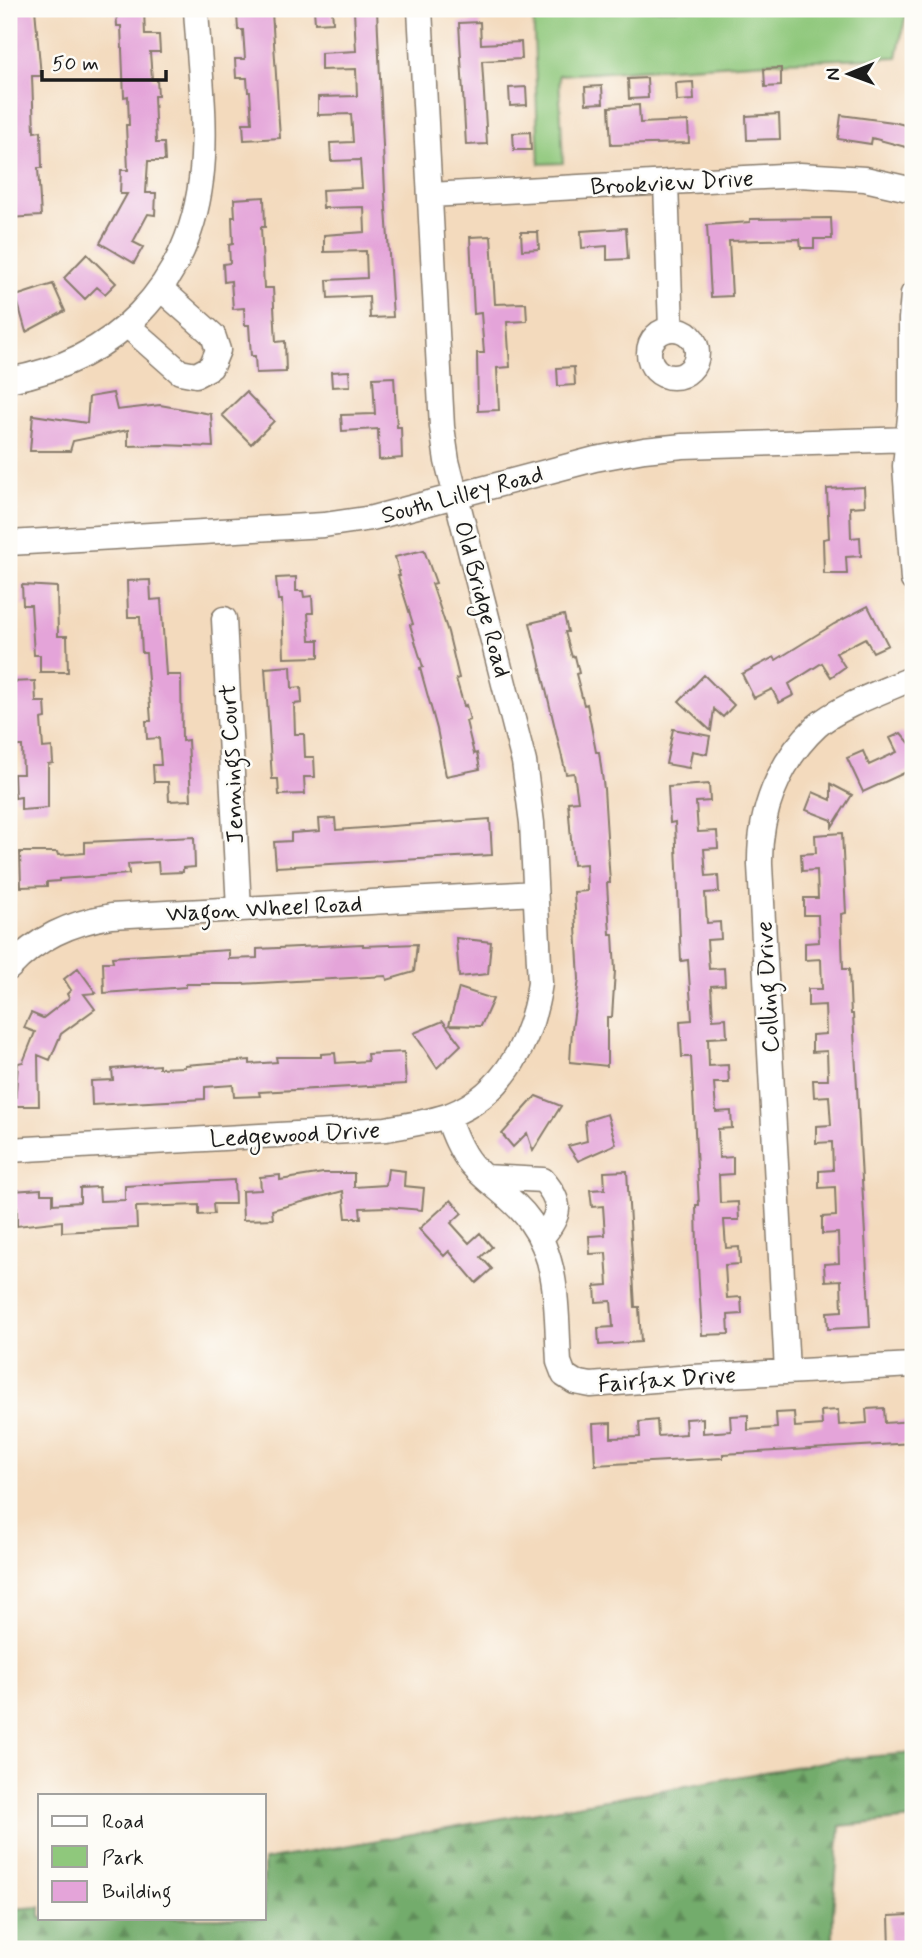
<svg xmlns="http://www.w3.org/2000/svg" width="922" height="1958" font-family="Mynerve,sans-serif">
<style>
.green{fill:#8fc87c;stroke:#56724c;stroke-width:2}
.forest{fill:url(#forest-firs);stroke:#486444;stroke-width:2}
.building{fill:#e4a4d9}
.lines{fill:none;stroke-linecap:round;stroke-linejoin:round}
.minor-casing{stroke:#887b6c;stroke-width:27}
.minor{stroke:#fff;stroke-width:24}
.labels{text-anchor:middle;stroke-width:5;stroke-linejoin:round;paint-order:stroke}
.street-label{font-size:24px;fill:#1c1c1c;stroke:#fdfcf7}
</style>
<defs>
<pattern id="forest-firs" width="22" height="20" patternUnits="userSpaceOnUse" patternTransform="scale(1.75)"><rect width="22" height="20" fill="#73ac6c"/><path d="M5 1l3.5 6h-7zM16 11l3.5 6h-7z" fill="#5e8b58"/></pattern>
</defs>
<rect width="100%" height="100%" fill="#fdfcf7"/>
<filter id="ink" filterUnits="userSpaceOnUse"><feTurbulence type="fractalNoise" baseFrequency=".0143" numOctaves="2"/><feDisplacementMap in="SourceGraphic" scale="14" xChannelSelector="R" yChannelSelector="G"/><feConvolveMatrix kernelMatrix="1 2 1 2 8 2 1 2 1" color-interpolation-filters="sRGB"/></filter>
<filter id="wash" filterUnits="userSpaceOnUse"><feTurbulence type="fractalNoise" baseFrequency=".00686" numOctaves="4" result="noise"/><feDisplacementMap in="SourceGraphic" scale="28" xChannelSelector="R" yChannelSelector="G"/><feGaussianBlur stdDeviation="1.57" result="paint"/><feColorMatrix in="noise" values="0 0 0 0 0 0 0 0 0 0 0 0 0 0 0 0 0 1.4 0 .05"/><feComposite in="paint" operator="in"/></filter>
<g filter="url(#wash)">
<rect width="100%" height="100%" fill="#f3dabd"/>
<!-- green -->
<path class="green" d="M533,9h374l-10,48 -112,4 -226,14 4,88 -24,1z"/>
<!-- forest -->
<path class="forest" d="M913,1753v66l-73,7 -7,86v37h-824v-40l31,-2v11h224v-58l575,-101z"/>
<g id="blocks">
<!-- building -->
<path class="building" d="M9,9h26l6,67h-9l2,56 7,-1 1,37h-4l3,48 -32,2v-17h4l-4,-48h6l-2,-30h-4v-63h4l-1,-29h-3z
M116,9h28l1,26h14l1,17h-10l2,27h5l1,17h-4l2,47h8l1,18h-17l-2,32h10l-1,22 -7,-1 -15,28 10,5 -9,16 -34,-20 27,-49h-7l1,-24h7l-2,-45h3l-1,-29 -4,1 -3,-71h-4z
M314,9h18l1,13 -18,1z
M377,10l8,182 8,125 -23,1 -1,-22 -41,2 -1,-18 40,-2 -1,-27 -42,1v-17l41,-3 -1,-25 -41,1 -1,-18 40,-2 -2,-28 -29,1 -1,-18 23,-1 -2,-28 -33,1v-18l39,-1 -1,-27 -35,1v-17l35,-2 -2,-40z
M272,12l8,126 -36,2 -1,-17h9l-2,-31h-2l-1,-14h-11l-1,-19h10l-2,-29h-5l-1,-16z
M480,22l1,22 40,-2 1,17 -40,2 5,83 -21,1 -7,-122z
M781,68v18l-16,1 -1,-18z
M647,78l1,20 -19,1 -1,-20z
M693,82l1,18 -17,1 -1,-18z
M602,86l1,17 -17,1 -1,-17z
M526,87l1,18 -17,1 -1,-18z
M639,105l1,18 48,-2 1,22 -78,2 -2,-38z
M779,114l1,25 -33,1 -1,-24z
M841,115l52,7 20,5v22l-41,-11 -1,6 -33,-5z
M530,132l1,18h-17l-1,-17z
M264,197l1,30h-4l3,61h9l3,54 9,-1 1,31 -30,1 -1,-17h-4l-2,-31h-4l-1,-17 -11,1 -2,-28 -7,1 -1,-18 7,-1 -1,-18 4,-1 -1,-27h3l-1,-18z
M831,218l1,21h-18v9h-13l-1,-9 -71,2 3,55 -21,1 -4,-72 43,-3v-3z
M626,228l2,31 -21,1v-14l-25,2 -1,-17z
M521,232h17l1,17 -17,1z
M491,236l4,68 31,-1 1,18 -20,1 3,45 -13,1 2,42 -21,1 -1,-58h7l-3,-40 -7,1 -4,-77z
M87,254l29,29 -11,11 -8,-7 -12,12 -21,-21z
M53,284l12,27 -39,21 -10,-36z
M574,367l1,18 -17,1 -1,-18z
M349,371l1,15 -18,1 -1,-15z
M394,377l3,50h4l1,31 -23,2 -1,-31 -36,2 -1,-16 34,-1 -2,-36z
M246,392l28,29 -23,23 -29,-29z
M113,393l4,17 43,-5 51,9 2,33 -51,-2 -34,1v-16l-55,11 -3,10h-40l3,-36 54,8 2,-26z
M864,487l1,19 -15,1 1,31 9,-1 1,19 -15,1 1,17h-23l-1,-35 6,-1 -2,-49z
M424,550l12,33 -4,1 16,48 11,46 -3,1 8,27 2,-1 4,15 -4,1 8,33 3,-1 3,16 -34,7 -9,-47 -17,-61 3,-1 -13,-42 3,-1 -15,-48h2l-5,-19z
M296,577v14h7l1,6 8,-1 1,17h-5l2,27h9v17l-35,1 -2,-58h-4l-2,-22z
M150,580l1,20 10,-1 5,76h15l1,66 6,-1 3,60 -22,1 -1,-19h-14l-1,-17h8l-2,-27 -12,1 -1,-18h5l-5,-68h-4l-2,-36h-12l-1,-36z
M22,585l35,2 1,49h9l1,36h-28v-17h-6l-3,-50h-8z
M868,606l20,39 -15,7 -8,-14 -29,15 9,14 -14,10 -9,-14 -33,21 5,11 -15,8 -7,-14 -18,9 -12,-24 32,-17 2,3 58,-36z
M564,615l4,17h-3l7,25 3,-1 4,17 -3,1 8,31 3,-1 9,48h3l5,37 6,94h-3l3,51h3l2,37 -3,46h-5v49l-37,-4 2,-33 7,-50 -5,-87 13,-1 -1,-27 -13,1 -5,-63 10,-1 -4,-28 -8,1 -36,-151z
M291,666l1,22 9,-1 1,16 -8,1 1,30h9l1,23h9l1,20h-11l1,17 -26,1 -1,-16h-6l-7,-111z
M704,675l30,30 -11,12 -9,-8 -3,22 -32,-30z
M35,681l1,21h9l1,16 -5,1 2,29 9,-1 1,16 -5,1v44l-27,2v-13l-6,1 -1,-24h9l-1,-28h-10l-3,-64z
M673,729l37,7 -3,18 -15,-3 -3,17 -23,-4z
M901,733l12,14v22l-50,23 -16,-34 16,-7 6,14 28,-13 -7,-14z
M709,784l1,17 -14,1 2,30 19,-1 1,17 -14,1 2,27 12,-1 1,17 -14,1 2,30 13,-1 1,17 -14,1 2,29 15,-1 1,17 -14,1 2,33 13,-1 1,19 -19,1 1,28 19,-1 1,18h-15l2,29 15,-1 1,17 -14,1 1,29 14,-1v17l-14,1 1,28 18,-1 1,18h-15l2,28 13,-1 1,17 -15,1 2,33 14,-1 1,17 -14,1 1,19 -27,1 -5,-86 -1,-44h3l-8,-148h-9l-2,-36 12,-1 -4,-60 -7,1 -6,-139 -5,1 -2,-36z
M831,784l21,11 -20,32v-7l-26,-10 7,-18 18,8z
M335,818l1,12 154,-11 2,36 -216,12 -2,-25 17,-1v-8l29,-2 -1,-12z
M842,833l4,80 -5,1 2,55h6l2,45h2l17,313 -42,2 -1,-17 15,-1 -1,-31 -16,1 -1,-17 15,-1 -1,-30 -16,1v-17l14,-1 -1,-29 -16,1v-17l14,-1 -1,-28 -16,1v-17l15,-1 -2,-29 -15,1 -1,-17h15l-1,-29 -15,1v-17l14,-1 -1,-29 -17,1v-17h14l-1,-30 -16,1v-17l14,-1 -1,-27h-14v-17h14l-1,-28 -15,1 -1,-17 15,-1 -1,-18z
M194,837l1,30 -12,1v4l-24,1 -1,-11 -30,2 1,10 -70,5v2l-12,1v4l-26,1 -1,-35h37l1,3 27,-2v-11z
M456,938l35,4 -3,32 -29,3z
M363,944v2l54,-2 -3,28 -27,8 -1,-4 -146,8h-54v3l-82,6 -1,-31h10l-1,-5 117,-7v9l28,-1v-9z
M78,968l18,25 -12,1 11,15 -34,25 -11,26 -12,-5 1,51h-24l3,-43 5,-1 12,-30 -11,-4 7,-15 12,5 26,-20 -2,-4 4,-4 -7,-11z
M459,988l34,11 -12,27 -32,-1z
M443,1021l18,24 -24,23 -23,-35z
M404,1052l2,32 -147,8 1,4 -26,1 -1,-12 -28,2v12l-113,6 -1,-24 22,-1 -1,-11 47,-4v3l26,-1v-2l65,-5v4l27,-2 -1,-5h45v-3l14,-1 1,10 32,-2 -1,-7z
M536,1096l25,10 -28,45 -6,-18 -14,14 -11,-13z
M607,1114l9,30 -38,17 -10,-15 19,-5 -2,-20z
M388,1169l17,2 -1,15 20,2 -2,22 -35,-3 -27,1 1,10h-15l-3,-27 -71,19 1,9 -30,1 -1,-29 19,-1 -1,-13 20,-2v5l43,-7h31v14l32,-2z
M627,1171l8,136h4l2,35 -42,3 -1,-17 15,-1 -2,-26 -15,1 -1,-16 13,-1 -2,-32 -16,1 -1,-18 16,-1 -2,-29 -11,1 -2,-17 15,-1 -1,-17z
M234,1180l1,24h-22l1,10 -15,1v-10l-63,2 1,21 -75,4v-11l-45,5v-18h-5v-17l29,-2v5h12v10l27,-2v-14l19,-1 1,14 25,-1v-14z
M451,1200l11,13 -11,10 18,20 11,-10 12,14 -11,10 11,12 -16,14 -27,-32 -5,5 -25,-27z
M884,1408l1,15 28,-2v22l-190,11v4l-128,7 -2,-41 18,-1v15l29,-1 -1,-15 18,-2 1,16 28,-2 -1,-15 18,-1v15l28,-2 -1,-15 18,-1v15l29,-2 -1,-15 18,-1 1,15 27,-2 -1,-14 17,-1 1,15 28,-2 -1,-14z
M910,1915l3,34h-23l-1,-33z"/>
</g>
</g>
<g filter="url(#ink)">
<use href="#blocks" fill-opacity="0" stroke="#887b6c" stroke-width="2"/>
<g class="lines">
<!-- minor casing -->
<g class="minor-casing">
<path id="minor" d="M666,183l5,146
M430,195l370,-20 65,4 48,11
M913,294l-2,25v88l-6,59 8,114
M127,325l53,47 16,3 15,-8 7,-17 -5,-15 -52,-46
M649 353a24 24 0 1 1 48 0a24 24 0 1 1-48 0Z
M9,380c105,-19 179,-93 192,-200 7,-56 -2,-115 -5,-171
M9,543l315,-18 48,-7 223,-59 49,-9 39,-4 230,-7
M224,619l15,290
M9,968c28,-30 61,-45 102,-52l424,-23
M447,1116c6,16 13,35 24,48 18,21 43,34 59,57 30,41 26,93 29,141l5,13 11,7 16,3 101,-8 221,-12
M9,1150l377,-21c21,-4 44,-7 64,-14 56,-22 82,-77 90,-132l-8,-160 -8,-61 -77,-301 -5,-34 -22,-418
M484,1177l59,3c20,23 18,35 -2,58
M787,1371l-27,-506c-1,-52 18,-103 57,-139 21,-19 69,-36 96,-48"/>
</g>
<!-- minor -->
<use href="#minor" class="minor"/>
</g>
</g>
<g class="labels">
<!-- street labels -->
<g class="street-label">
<text transform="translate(672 182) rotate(-3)" y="8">Brookview Drive</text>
<text transform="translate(462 494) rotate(-15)" y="8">South Lilley Road</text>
<text transform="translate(483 599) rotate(75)" y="8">Old Bridge Road</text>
<text transform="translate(231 764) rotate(-93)" y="8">Jennings Court</text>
<text transform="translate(264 908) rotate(-3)" y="8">Wagon Wheel Road</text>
<text transform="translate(767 987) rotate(-93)" y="8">Colling Drive</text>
<text transform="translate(295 1134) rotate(-3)" y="8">Ledgewood Drive</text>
<text transform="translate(667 1379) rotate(-4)" y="8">Fairfax Drive</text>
</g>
</g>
<!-- margin -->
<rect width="922" height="1958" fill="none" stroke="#fdfcf7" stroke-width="35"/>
<!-- legend -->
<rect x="38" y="1794" width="228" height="126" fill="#fdfcf7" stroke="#a3a29f" stroke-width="2"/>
<rect x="52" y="1816" width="35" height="10" fill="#ffffff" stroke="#a3a29f" stroke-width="2"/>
<text x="102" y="1828" font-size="21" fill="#1c1c1c">Road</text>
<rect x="52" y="1846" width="35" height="21" fill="#8fc87c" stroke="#a3a29f" stroke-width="2"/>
<text x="102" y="1864" font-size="21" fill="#1c1c1c">Park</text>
<rect x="52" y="1881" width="35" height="21" fill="#e4a4d9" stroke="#a3a29f" stroke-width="2"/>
<text x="102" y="1898" font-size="21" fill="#1c1c1c">Building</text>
<!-- north arrow -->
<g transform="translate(849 74) rotate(269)" stroke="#fdfcf7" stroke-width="5" paint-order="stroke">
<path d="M0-5L12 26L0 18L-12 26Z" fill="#1c1c1c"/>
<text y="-10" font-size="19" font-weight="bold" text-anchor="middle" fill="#1c1c1c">N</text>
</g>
<!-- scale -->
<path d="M42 70v10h124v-10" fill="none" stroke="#1c1c1c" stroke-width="3.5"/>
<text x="52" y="70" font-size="21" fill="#1c1c1c" stroke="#fdfcf7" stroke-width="5" paint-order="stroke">50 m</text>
</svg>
